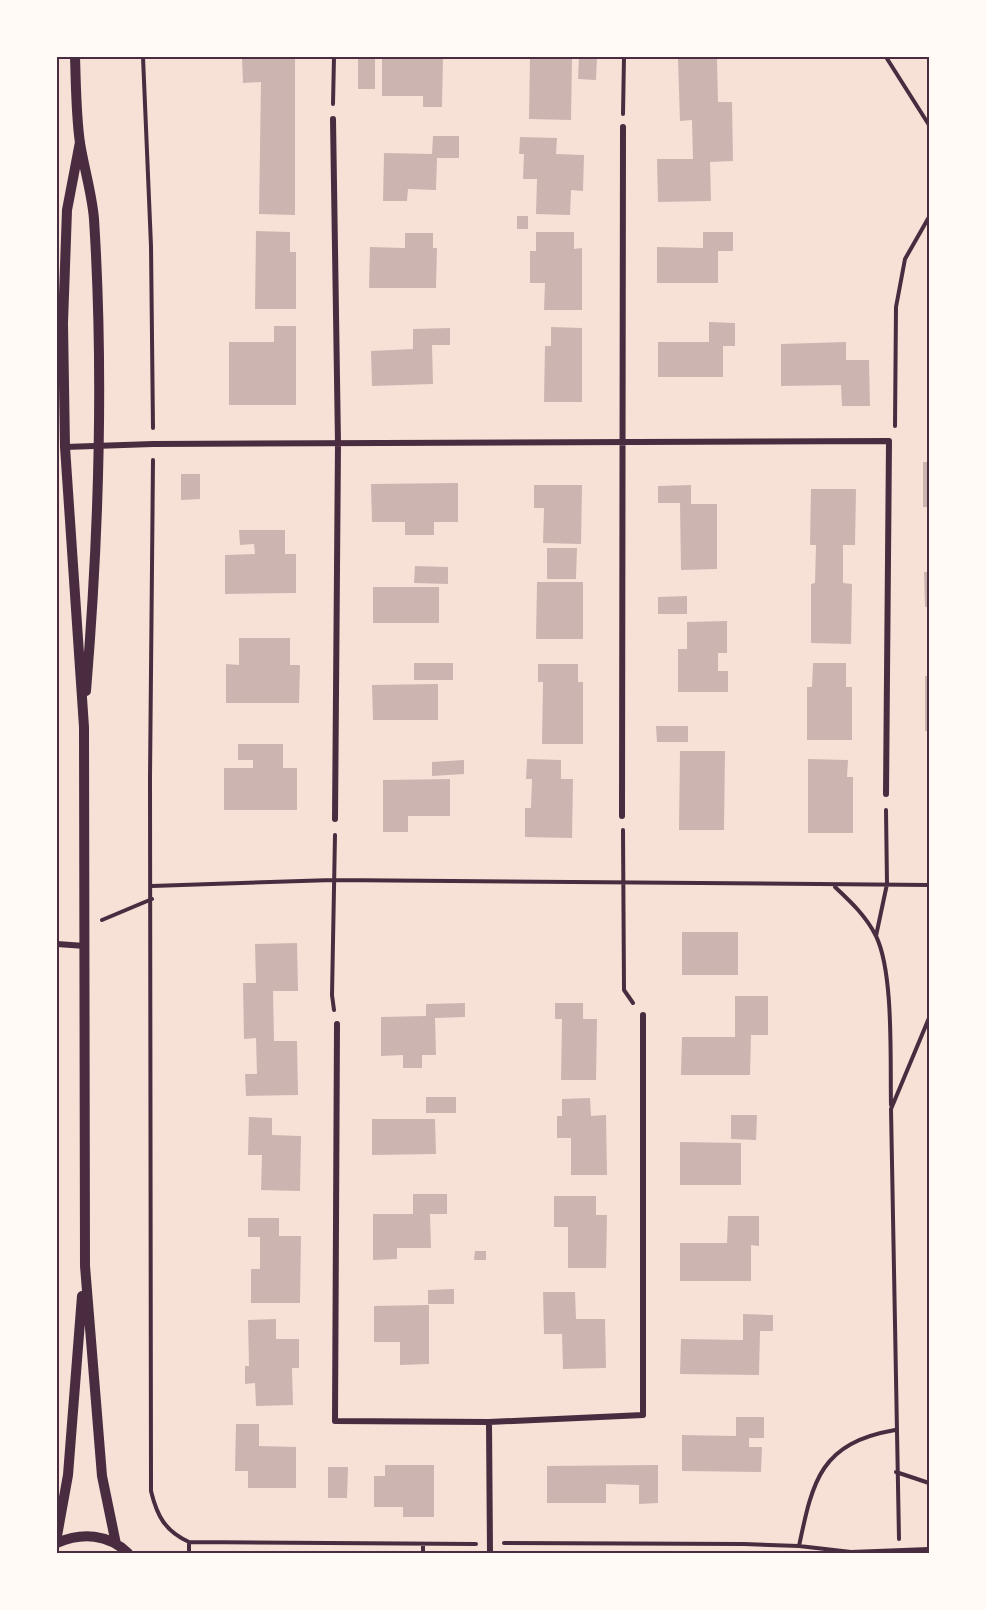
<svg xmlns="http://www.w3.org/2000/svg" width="986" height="1610" font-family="'Sofia Sans Condensed',sans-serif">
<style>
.building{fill:#ccb4b1}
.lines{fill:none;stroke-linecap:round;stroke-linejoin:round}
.path{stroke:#4a2c40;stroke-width:4}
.minor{stroke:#4a2c40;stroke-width:6}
.tertiary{stroke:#4a2c40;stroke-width:10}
.neatline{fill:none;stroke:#4a2c40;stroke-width:2}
</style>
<rect width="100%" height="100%" fill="#f7e1d7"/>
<!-- building -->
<path class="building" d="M295,57v158l-36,-1 2,-132 -18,1 -1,-25z
M382,57h61l-1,50h-19v-11h-41z
M530,57h42l-1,63 -42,-1z
M579,57h18l-1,23 -18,-1z
M358,59h17v30h-17z
M678,59h39l1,43h14l1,59 -23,1 1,39 -53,1 -1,-43h36l-1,-39 -12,1z
M433,136h26v22h-22l-1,32 -28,-1 -1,12h-24l1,-48 48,1z
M520,137l37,1 -1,16 28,1 -1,36 -12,-1 -1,25 -34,-1 1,-35h-14l1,-25h-5z
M517,216h11v13h-11z
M256,231l34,1v20h6v57h-41z
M536,232h38v17l8,-1v62h-38l1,-27h-15v-32h6z
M703,232h30v19h-15v32h-61v-36l46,1z
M405,233h28v15h4l-1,40h-67l1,-41 35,1z
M709,322l26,1v23h-12v31h-65v-35h51z
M274,326h22v79h-67v-63h45z
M551,327l31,1v74h-38l1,-56h6z
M450,328v17h-18l1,39 -61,2 -1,-35 42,-2v-20z
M846,342v18h23l1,46h-28l-1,-21 -60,1v-42z
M923,462h6v45h-6z
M181,474h19v25l-19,1z
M458,483v39h-24v13h-29v-13h-33l-1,-38z
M534,485h48l-1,59 -38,-1 1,-35h-10z
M691,485v19h26v65l-36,1 -1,-67h-22v-17z
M811,489h45l-1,56h-12v38l9,1 -1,60 -40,-1v-59l4,-1 1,-38h-6z
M239,530h46v24h11v39l-71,1v-39l30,-1 -1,-10 -14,1z
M547,548h30l-1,31h-29z
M415,566l33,1v17l-34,-1z
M924,572h5v35h-4z
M537,582h46v57h-47z
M373,587h66v36h-66z
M687,596v18h-29v-17z
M727,621v32h-9v18h10v21h-50v-43h9v-27z
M239,638h51v27h10l-1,38h-73v-39l13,1z
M414,663h39v17h-39z
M813,663h33v24h6v53h-45v-53h5z
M538,664h40v18h5v62h-41l1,-62h-5z
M925,676h4v55h-4z
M438,684v36h-65l-1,-35z
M656,726h32v16h-31z
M238,744h45v24h14v42h-73v-42h29v-8h-15z
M680,751h45l-1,79h-45z
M527,759l34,1v19h12l-1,59 -47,-1v-29h6l1,-29h-6z
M808,759l40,1 -1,17h6v56h-45z
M464,760v14l-32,2v-14z
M450,779v37h-42v16h-25v-52z
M682,932h56v43h-56z
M297,943l1,48h-25l1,50h23l1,54 -52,1 -1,-22h12l-1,-36 -12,1 -1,-56h13l-1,-39z
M735,996h33v39h-17l-1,40h-69l1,-38h53z
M465,1003v14l-30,1 1,37h-14v13h-19v-13l-22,1v-39l45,-1v-12z
M555,1003h28v16h14l-1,61h-35l1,-61h-7z
M426,1097h30v16h-30z
M590,1098l1,18 15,-1 1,60h-36v-37h-14v-22h5v-17z
M731,1115h26l-1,25 -25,-1z
M249,1117l23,1v17l29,1 -1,55 -39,-1 1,-35h-14z
M372,1119h63l1,35 -64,1z
M680,1142l61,1v42h-61z
M413,1194h34v20h-17l1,34h-34v11l-24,1v-46h40z
M554,1196h42v19h11l-1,53h-38v-41h-14z
M728,1216h31v30l-8,-1v36h-71v-38h47z
M248,1218h31v18h22l-1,67h-49v-34h9v-32h-12z
M475,1251h11v9h-12z
M454,1289v15h-26v-14z
M543,1292h32l1,27h29l1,49 -43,1 -1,-35h-18z
M429,1305v59l-29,1v-23h-26v-36z
M743,1314l30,1v16h-13l-1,44 -79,-1 1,-35 62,1z
M276,1319v20h23v29h-7l1,37 -37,1 -1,-23 -10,1v-18h4l-1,-46z
M736,1417h28v21h-15v9h13l-1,25 -79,-1v-36l54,1z
M236,1424h23v22l37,1v41h-48v-17h-13z
M385,1465h49v52h-31v-10h-29v-31h11z
M658,1465v38l-19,1v-19l-33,-1v19h-59v-37z
M328,1467h20l-1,31h-19z"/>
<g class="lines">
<!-- path -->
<path class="path" d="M143,57l8,189 2,182
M886,57l43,68
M333,104l1,-47
M623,114l1,-57
M895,426l1,-119 9,-48 24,-42
M153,460l-3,318 1,713c6,25 14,40 38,51v11
M623,830l1,160 9,13
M152,886l181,-6 596,5
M835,887c16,15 31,29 41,49 18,37 14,125 15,169
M102,920l50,-21
M876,936l11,-52 -1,-74
M334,1010l-2,-15 3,-160
M896,1472l33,11
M899,1539l-8,-430 38,-91
M189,1542l287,2
M504,1543l240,1 55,2 52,6 78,-3
M423,1544v9
M799,1546c14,-67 22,-103 96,-116"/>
<!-- minor -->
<path class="minor" d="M333,119l5,324 -3,376
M65,447l88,-3 736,-3 -3,353
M622,816l1,-689
M57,944l28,2
M337,1024l-2,397 154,1 154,-7v-400
M489,1422l1,131"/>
<!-- tertiary -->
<path class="tertiary" d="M75,57c1,28 1,58 5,86 4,25 12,51 14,76 10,158 5,315 -8,472
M80,142l-13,68 -4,113 2,124 19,280 1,539 17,210 14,68
M57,1536l11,-61 14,-179
M57,1543c25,-11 51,-9 71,10"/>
</g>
<!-- border -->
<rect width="986" height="1610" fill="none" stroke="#fffaf5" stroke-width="117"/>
<rect x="58" y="58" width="870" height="1494" class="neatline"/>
</svg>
